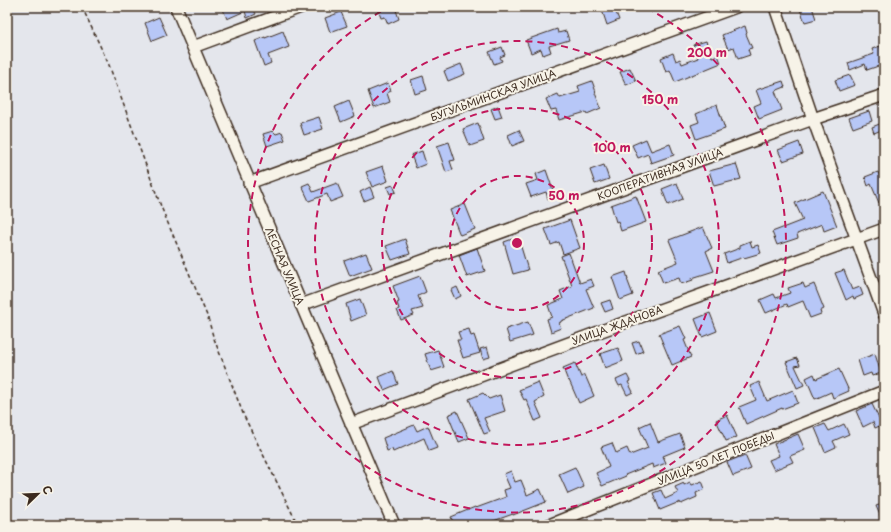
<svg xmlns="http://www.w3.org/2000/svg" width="891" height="532" font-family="'Playpen Sans',sans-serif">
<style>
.building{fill:#b7c7f7;stroke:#3b2a1e}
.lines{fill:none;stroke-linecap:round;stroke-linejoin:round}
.minor-casing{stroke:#3b2a1e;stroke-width:14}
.path{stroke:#3b2a1e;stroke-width:1.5;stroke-dasharray:4 3;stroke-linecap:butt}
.minor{stroke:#f7f3e8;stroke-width:11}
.ring{fill:none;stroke:#c2185b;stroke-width:2;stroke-dasharray:7 5}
.labels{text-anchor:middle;stroke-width:4;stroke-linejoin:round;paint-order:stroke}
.street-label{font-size:10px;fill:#3b2a1e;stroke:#f7f3e8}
.centre{fill:#c2185b;stroke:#f7f3e8;stroke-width:2}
.ring-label{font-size:12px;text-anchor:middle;font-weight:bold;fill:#c2185b;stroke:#f7f3e8;stroke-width:4;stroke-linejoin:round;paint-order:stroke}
</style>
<rect width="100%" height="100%" fill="#e4e6ec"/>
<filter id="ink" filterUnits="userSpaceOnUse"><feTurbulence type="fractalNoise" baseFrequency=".025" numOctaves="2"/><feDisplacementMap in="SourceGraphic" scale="8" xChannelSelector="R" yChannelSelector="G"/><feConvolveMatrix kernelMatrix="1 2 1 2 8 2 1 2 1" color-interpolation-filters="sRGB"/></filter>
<g filter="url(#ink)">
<!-- building -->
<path class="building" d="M222,7h32l-1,1 3,6 -9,4 -2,-7 -18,8z
M377,7h18l4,12 -11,5 -3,-7 -4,1z
M611,7h3l5,13 -12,5 -5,-15z
M799,7h13l4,12 -11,3z
M341,12l6,14 -17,6 -5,-14z
M159,17l8,18 -15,6 -7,-18z
M745,26l2,7 -1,1 6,14 -4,1 2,6 -12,4 -4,-12 -6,2 -6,-14z
M557,29l1,4 8,-2 3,9 -20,6 2,6 -8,3 -2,-6 -10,4 -5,-13z
M283,31l6,16 -21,8 3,8 -7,3 -9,-25 10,-4v1z
M706,41l6,16 6,-2 3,8 -46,19 -5,-12 -4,2 -5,-14 12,-5 3,8 4,-2 2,5 16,-6 -5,-13z
M880,46l4,10v8l-17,6 -2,-6 -15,6 -2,-7 26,-9 -2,-5z
M502,47l3,8 -5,2 2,4 -8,3 -5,-12z
M461,64l4,10 -17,7 -4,-10z
M630,68l6,13 -10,4 -6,-13z
M850,75l5,10 -16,6 -4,-11z
M423,76l4,14 -12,4 -4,-14z
M592,81l4,11 -1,1 6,15 -14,6 -1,-2 -27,8 -3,-10 -5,1 -5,-12 12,-5 2,4 20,-6 -2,-6z
M783,81l2,6 -10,4 7,19 -23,9 -5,-13 7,-3 -5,-13z
M388,83l3,8 -4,2 3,9 -16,6 -6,-17z
M349,101l6,15 -14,6 -6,-15z
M717,105l8,24 -29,10 -5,-14 8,-3 -3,-8z
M498,106l4,11 -7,2 -4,-10z
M869,111l3,10 -19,7 -4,-10z
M319,117l4,12 -19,6 -4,-12z
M478,123l6,18 -14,5 -7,-17z
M882,123l2,6 -10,4 -2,-6z
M519,130l5,11 -12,5 -4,-11z
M273,131l3,3 6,-2 3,8 -18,6 -4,-12z
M646,139l5,12 19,-7 4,11 -23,8 -3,-9 -10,4 -6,-13z
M449,142l6,18 -5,1 3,9 -7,2 -9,-26z
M799,142l4,12 -20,7 -5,-11z
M422,151l4,13 -10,4 -5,-13z
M736,164l5,15 -27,7 -5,-15z
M604,165l5,14 -14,5 -5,-14z
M383,166l5,15 -16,6 -6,-15z
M546,170l9,26 -7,3 -2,-7 -15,5 -5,-13 12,-4 -2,-6z
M878,172l6,14v14l-5,3 -8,-19 -3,2 -3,-9z
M309,183l4,9 24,-9 6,14 -13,5 -3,-8 -18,7 -7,-15z
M677,183l6,16 -15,6 -6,-16z
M393,185l3,7 -6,2 -3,-7z
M370,187l4,10 -10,4 -4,-9z
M823,191l14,35 -13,5 -2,-7 -25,10 1,4 -21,7 -5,-13 31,-12 -8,-17z
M636,196l10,26 -25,9 -3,-10 -2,1 -5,-17z
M465,204l10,25 -15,6 -10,-25z
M570,220l10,28 -17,6 -4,-12 -8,3 -6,-16z
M703,227l9,21 -6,3 8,20 -22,7 1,2 -12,4 -2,-6 -16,5 -5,-13 20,-8 -9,-22z
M518,237l10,33 -15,4 -9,-32z
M405,239l5,15 -18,6 -6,-14z
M750,241l2,6 6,-2 3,8 -17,5v-1l-17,6 -3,-9 16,-6v-3z
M477,248l8,23 -18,6 -8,-22z
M366,253l6,15 -22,8 -6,-15z
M569,253l11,30 11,-4 3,7 -8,3 8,19 -33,13v1l-2,1 2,5 -10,4 -4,-13 5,-2 -4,-12 15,-6 -3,-8 12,-5 -11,-30z
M844,270l8,20 8,-3 3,8 -9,4 -1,-3 -7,4 -11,-27z
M626,272l2,7h-1l6,16 -13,5 -8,-23z
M420,276l6,16 -8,4 5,12 -11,3 2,4 -13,5 -4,-10 2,-1 -2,-6 2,-1 -6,-16z
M803,283l2,5 9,-4 10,25 -4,2 1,3 -11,4 -7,-17 -15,6 -1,-3 -21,9 -6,-13 14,-6 2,4 14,-5 -2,-5z
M457,287l4,9 -6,3 -4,-9z
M360,299l6,16 -15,6 -5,-17z
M610,300l3,9 -8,3 -4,-9z
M710,313l7,18 -15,6 -7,-18z
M528,322l5,13 -23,7 -4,-13z
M680,326l6,13 -2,1 7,17 -19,8 -13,-31z
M469,329l2,7 3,-1 6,18 -17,5 -6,-18h4l-3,-8z
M639,341l4,10 -7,3 -4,-11z
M487,347l3,10 -7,2 -3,-10z
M618,348l5,13 -18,7 -5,-14z
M438,350l6,17 -13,4 -6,-17z
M875,354l6,19 -9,3 -1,-3 -8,3 -5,-16z
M797,358l3,7 -5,1 9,19 -7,3 -11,-26z
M575,363l6,14 4,-2 9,21 -15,7 -10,-23 -1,1 -5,-13z
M839,369l10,22 -16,7 -2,-6 -16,7 -9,-21 8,-4 2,5z
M393,371l5,13 -14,6 -5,-13z
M627,375l3,6 -2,1 5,10 -6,3 -5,-10 -3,1 -3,-6z
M538,382l6,15 -9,5 7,16 -7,3 -9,-22 -2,1 -5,-10z
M759,382l8,19 26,-11 5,13 -16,6v-1l-36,16 -7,-17 17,-7 -6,-14z
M483,393l6,6 11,-4 5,16 -21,7 6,14 -6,2 -15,-35z
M872,404l10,21 -7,3 -2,-6 -10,5 -7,-16z
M457,411l12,27 -10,4 -11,-27z
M727,415l10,22 -11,4 -10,-21z
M650,422l8,20 22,-8 5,13 -22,9 3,7 -13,5 -1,-4 -27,11 1,1 -24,10 -6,-13 13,-6 -8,-20 11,-4 4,10 11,-5 3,7 18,-7 -9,-21z
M825,424l4,7 15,-7 5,10 -16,7 3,6 -11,5 -10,-24z
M414,425l3,6 11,-5 9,22 -8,3 -5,-13 -31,14 -1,-3 -5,2 -4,-13z
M798,434l7,16 -15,6 3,6 -19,8 -5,-10 10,-4 -5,-12z
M745,455l6,14 -18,7 -6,-14z
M575,467l9,20 -16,7 -9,-20z
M511,471l4,11 6,-2 6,15 13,-6 6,13 -33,13v-1l-31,11h-28l-3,-8 24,-10 1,1 30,-11 -2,-7 6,-2 -6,-14z
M702,481l3,8 -9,4 1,4 -16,7 -1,-2 -3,2v-1l-17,7 -7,-17 8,-3 4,9 13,-6 -3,-6 9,-4v2l6,-3 2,3z
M884,503v22l-8,-19z"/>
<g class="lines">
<!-- minor casing -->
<g class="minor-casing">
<path id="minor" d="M176,7l218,518
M775,7l38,112 71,195
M193,47l108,-40
M249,183l487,-176
M301,305l512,-186 71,-24
M351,424l253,-94 280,-101
M549,525l335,-134"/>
</g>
<!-- path -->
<path class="path" d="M82,7l27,58 53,144 46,109 5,18 31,80 54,109"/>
<!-- minor -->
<use href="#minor" class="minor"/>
</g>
</g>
<!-- distance rings -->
<g class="ring">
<circle cx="517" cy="243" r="67"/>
<circle cx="517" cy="243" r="135"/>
<circle cx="517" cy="243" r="202"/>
<path d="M647 8A269 269 0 1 1 387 8"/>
</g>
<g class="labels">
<!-- street labels -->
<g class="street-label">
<text transform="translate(493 95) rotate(-20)" y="4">БУГУЛЬМИНСКАЯ УЛИЦА</text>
<text transform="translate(660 174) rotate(-20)" y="4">КООПЕРАТИВНАЯ УЛИЦА</text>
<text transform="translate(285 266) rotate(67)" y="4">ЛЕСНАЯ УЛИЦА</text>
<text transform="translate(617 325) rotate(-20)" y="4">УЛИЦА ЖДАНОВА</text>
<text transform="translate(716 458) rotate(-22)" y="4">УЛИЦА 50 ЛЕТ ПОБЕДЫ</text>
</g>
</g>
<circle cx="517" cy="243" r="6" class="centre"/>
<g class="ring-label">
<text x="707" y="57">200 m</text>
<text x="660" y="104">150 m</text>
<text x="612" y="152">100 m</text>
<text x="564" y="200">50 m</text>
</g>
<!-- margin -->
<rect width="891" height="532" fill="none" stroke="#f7f3e8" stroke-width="24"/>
<rect x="12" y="12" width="867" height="508" fill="none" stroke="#3b2a1e" stroke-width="1.5" filter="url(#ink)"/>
<!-- north arrow -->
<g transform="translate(38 494) rotate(67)" stroke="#f7f3e8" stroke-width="3" paint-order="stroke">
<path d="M0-3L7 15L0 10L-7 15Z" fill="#3b2a1e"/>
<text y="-6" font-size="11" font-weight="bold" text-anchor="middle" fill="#3b2a1e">С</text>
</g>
</svg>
